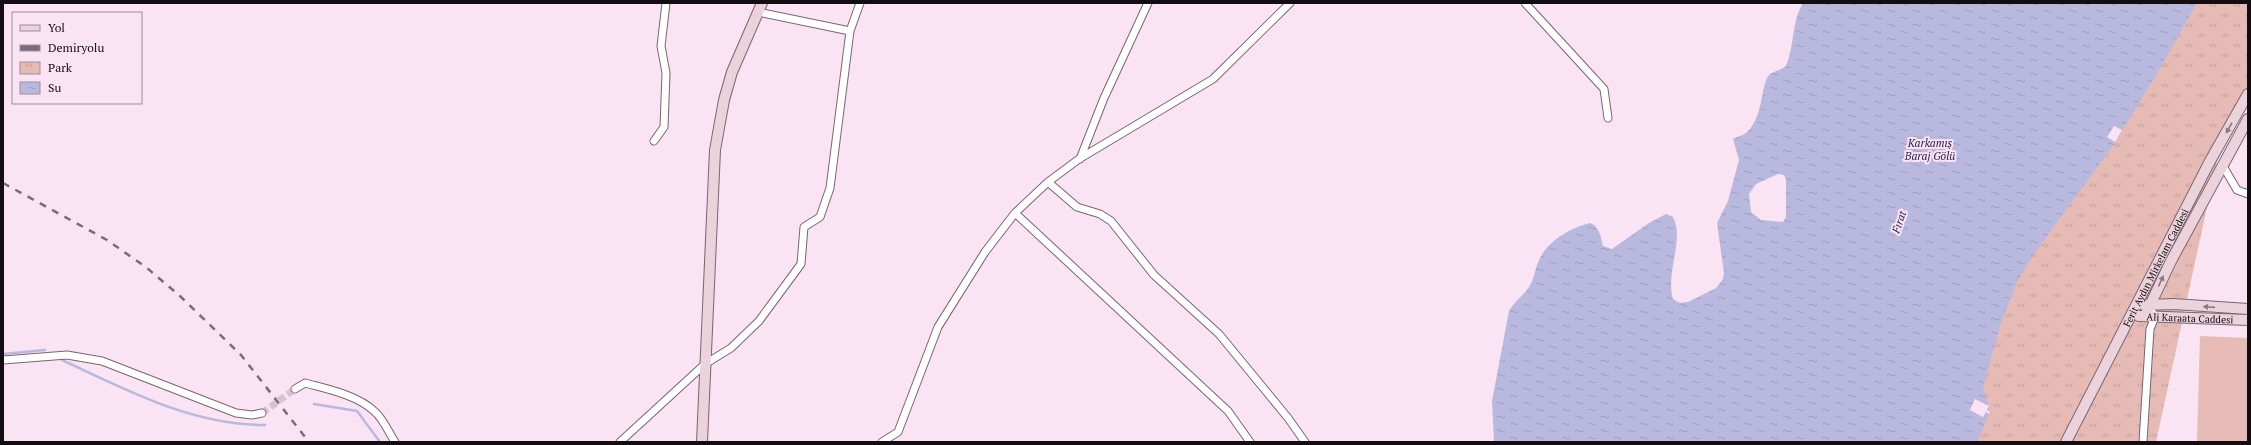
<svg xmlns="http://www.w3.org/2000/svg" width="2251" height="445" font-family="'PT Serif',serif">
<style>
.grass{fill:#e7bbb5}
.park{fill:url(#park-tufts)}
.water{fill:url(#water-ripples);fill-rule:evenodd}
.pier{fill:#fae3f3}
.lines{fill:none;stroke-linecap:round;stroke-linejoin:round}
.stream{stroke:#b9b9df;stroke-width:2.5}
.street-tunnel{stroke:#d7c3d1;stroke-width:7;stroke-dasharray:7 3.5;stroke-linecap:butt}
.street-casing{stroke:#786573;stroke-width:9}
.secondary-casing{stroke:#786573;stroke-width:12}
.street{stroke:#fff;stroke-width:7}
.secondary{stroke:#ecd2da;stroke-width:10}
.rail{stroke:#7a6c76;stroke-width:2.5;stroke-dasharray:7 7;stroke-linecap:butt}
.oneway{fill:#8a7980}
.labels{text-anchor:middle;stroke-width:4;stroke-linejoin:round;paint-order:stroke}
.street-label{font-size:10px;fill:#130c11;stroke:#fae3f3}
.water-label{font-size:11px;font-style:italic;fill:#27204f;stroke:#fae3f3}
</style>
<defs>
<pattern id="park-tufts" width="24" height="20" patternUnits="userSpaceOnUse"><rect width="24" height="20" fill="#e7bbb5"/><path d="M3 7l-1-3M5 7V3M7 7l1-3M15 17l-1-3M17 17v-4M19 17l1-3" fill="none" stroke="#c5a09b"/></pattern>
<pattern id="water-ripples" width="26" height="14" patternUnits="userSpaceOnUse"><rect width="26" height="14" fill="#b9b9df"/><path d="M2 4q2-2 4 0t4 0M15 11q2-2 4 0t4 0" fill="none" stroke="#9e9ebe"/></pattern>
</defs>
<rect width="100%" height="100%" fill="#fae3f3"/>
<!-- grass -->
<path class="grass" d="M2200,336l48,2v104h-51z"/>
<!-- park -->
<path class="park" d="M2168,3h80v87l-26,48 -66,304h-209l45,-87 11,-76z"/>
<!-- water -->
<path class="water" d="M1803,3h394l-42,74 -45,73 -76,104 -17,28 -16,41 -18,65 7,24 -13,30h-483l-2,-41 17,-90c6,-10 14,-15 20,-24 6,-9 6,-20 11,-29 10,-19 31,-30 50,-35 9,3 11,14 13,23l9,3 37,-26 17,-9 7,3c12,22 -8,56 0,82l7,4 8,-1 28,-14 7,-9 1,-6 -7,-50 11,-22 11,-41 -6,-21c5,-3 10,-3 14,-7 18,-17 13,-49 23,-58 4,-3 11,-4 16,-8 9,-21 5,-43 17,-63zM1778,174l6,1 2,4v38l-3,5 -22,-2 -10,-8 -2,-18 7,-10z"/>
<!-- pier -->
<path class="pier" d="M2114,126l8,4 -7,12 -8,-5z
M1975,399l14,7 -2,4 3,2 -1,2 -3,-2 -3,5 -13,-7z"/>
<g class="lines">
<!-- stream -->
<path class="stream" d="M3,354l42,-4
M62,360c65,30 129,65 203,65
M314,404l43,7 23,31"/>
<!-- street-tunnel -->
<path class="street-tunnel" d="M262,413l33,-24"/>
<!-- street casing -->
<g class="street-casing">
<path id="street" d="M1525,3l79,86 4,29
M758,12l92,19
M654,141l10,-14 2,-54 -5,-27 5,-43
M1080,159l24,-61 44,-95
M2223,166l14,24 11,4
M1048,182l29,25 23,7 11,7 43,54 65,59 69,84 17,24
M1015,213l213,198 22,31
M3,360l64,-5 35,6 134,52 16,2 10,-2
M295,389l10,-6c22,6 52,12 69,28 9,7 15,22 21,31
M620,442l85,-78 26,-16 28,-27 42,-57 3,-37 16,-10 10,-29 20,-157 10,-28
M882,442l16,-10 40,-105 47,-75 30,-39 33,-31 31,-23 134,-80 77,-76
M2143,442l7,-113 5,-12 -2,-4"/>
</g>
<!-- secondary casing -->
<g class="secondary-casing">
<g id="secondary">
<path d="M2144,305l30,-1 74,5"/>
<path id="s1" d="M2139,316l109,4"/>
<path d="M2145,316l26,-55 77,-142"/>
<path d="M702,442l13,-292 9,-50 8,-28 30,-69"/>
<path id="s2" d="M2066,442l144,-281 38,-67"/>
</g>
</g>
<!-- street -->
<use href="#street" class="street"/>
<!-- secondary -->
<use href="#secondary" class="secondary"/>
<!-- rail -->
<path class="rail" d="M3,183l104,57 40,28 33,28 61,59 68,87"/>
</g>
<!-- one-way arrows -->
<defs><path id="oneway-solid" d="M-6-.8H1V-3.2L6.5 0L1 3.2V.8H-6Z"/></defs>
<g class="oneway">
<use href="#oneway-solid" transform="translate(2229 128) rotate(119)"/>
<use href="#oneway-solid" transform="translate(2161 281) rotate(-65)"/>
<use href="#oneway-solid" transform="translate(2209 307) rotate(-176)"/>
</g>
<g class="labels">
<!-- street labels -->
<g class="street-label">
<text dy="4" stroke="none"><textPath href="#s2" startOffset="196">Ferit Aydın Mirkelam Caddesi</textPath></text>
<text dy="4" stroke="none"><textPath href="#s1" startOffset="51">Ali Karaata Caddesi</textPath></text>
</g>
<!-- water labels -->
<g class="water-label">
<text x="1930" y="147">Karkamış<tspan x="1930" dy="13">Baraj Gölü</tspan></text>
<text transform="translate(1899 222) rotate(-71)" y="4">Fırat</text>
</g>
</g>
<!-- border -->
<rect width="2251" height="445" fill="none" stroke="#130c11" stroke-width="8"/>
<!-- legend -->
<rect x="12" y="12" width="130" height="92" fill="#fae3f3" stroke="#9e8d99"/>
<rect x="20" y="25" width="20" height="6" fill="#ecd2da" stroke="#9e8d99"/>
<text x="48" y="32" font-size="12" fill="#130c11">Yol</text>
<rect x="20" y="45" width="20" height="6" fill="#7a6c76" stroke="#9e8d99"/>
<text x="48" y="52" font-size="12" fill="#130c11">Demiryolu</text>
<rect x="20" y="62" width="20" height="12" fill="url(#park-tufts)" stroke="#9e8d99"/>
<text x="48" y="72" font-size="12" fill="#130c11">Park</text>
<rect x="20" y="82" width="20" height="12" fill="url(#water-ripples)" stroke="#9e8d99"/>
<text x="48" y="92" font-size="12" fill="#130c11">Su</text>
</svg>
